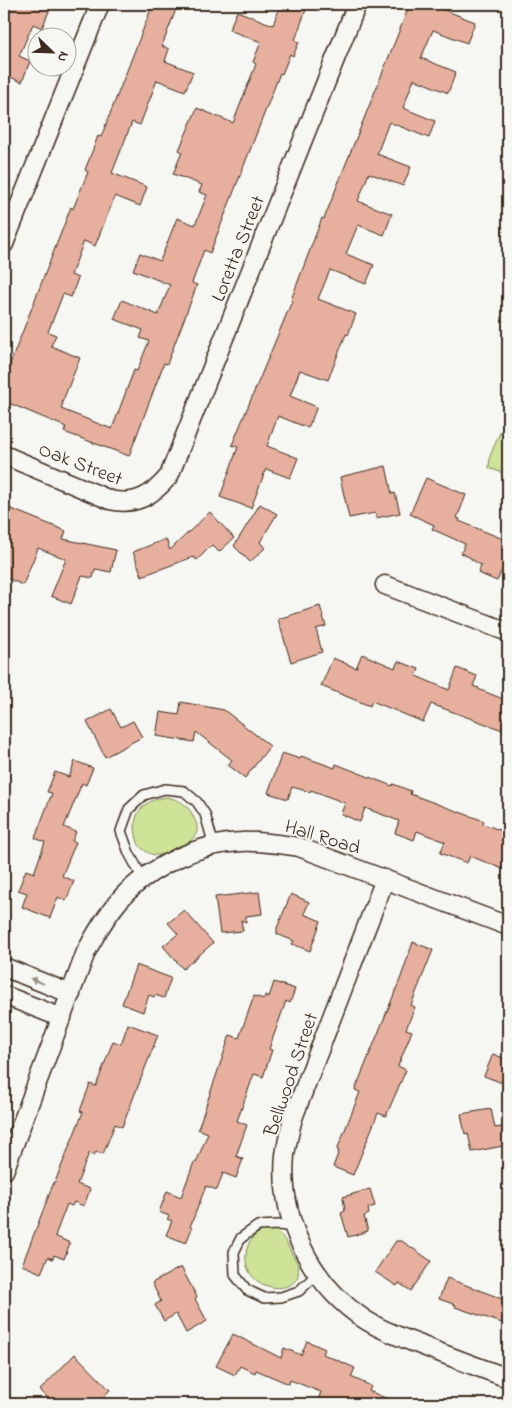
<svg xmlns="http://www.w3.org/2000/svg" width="512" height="1408" font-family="'Indie Flower',sans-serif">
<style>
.green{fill:#cee398;stroke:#84865b}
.building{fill:#e7b09e;stroke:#3b2a1e}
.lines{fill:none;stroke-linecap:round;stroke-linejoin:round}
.service-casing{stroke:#3b2a1e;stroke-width:12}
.minor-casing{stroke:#3b2a1e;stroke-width:21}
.service{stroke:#f6f6f2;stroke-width:9}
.minor{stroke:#f6f6f2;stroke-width:18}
.oneway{fill:#989088}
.labels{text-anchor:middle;stroke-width:4;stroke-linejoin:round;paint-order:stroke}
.street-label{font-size:20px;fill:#3b2a1e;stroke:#f6f6f2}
</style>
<rect width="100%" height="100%" fill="#f6f6f2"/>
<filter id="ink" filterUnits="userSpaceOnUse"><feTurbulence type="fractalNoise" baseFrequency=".02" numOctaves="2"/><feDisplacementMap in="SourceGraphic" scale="10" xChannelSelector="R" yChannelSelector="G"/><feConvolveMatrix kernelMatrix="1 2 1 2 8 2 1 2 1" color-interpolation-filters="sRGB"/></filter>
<g filter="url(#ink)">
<!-- green -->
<path class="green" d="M508,413v62l-19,-7 1,-12z
M167,797c12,3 21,7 26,19 3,6 6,12 3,18 -4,8 -11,10 -19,13 -12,7 -22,13 -34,2 -4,-3 -5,-5 -6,-10 -7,-24 5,-39 30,-42z
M268,1229l8,1c7,6 11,14 15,22 2,4 6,9 7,14 7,33 -57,28 -52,-13 2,-13 10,-21 22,-24z"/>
<!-- building -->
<path class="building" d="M4,4h48l-10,24 -9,-4 -14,32 11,5 -8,21 -12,-5 -6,15z
M153,4h25l-16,42 7,3 -4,12 28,11 -8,19 -28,-11 -17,45 -8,-3 -20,51 35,14 -7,19 -25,-10 -20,50 -11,-5 -13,34 7,3 -7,19 -8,-3 -15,38 8,3 -5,11 29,12 -18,45h1l-2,6 51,20 22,-59 3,1 12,-30 -9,-3 3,-8 -29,-11 8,-19 36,15 12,-30 -37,-15 7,-17 20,8 17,-43 18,7 12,-30 -8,-3 3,-7 -29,-11 9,-22 -3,-2 18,-42 36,15 23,-59 -3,-2 8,-20 -32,-12 8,-19 36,14 8,-21h27l-13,36 4,2 -6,14 -3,-2 -8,20 -2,-1 -70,180 -6,-3 -12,33 5,2 -30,79 -3,-1 -35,93 -65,-24 2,-5 -62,-26v-28l4,-10 2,1 61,-157 2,2 15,-37 -3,-2 13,-34 3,1z
M410,4h19l46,18 -8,21 -34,-13 -12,28 35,14 -8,21 -34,-14 -11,29 32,13 -6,17 -40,-16 -12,32 34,13 -8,19 -34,-13 -11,28 34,13 -8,21 -26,-10 -12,29 28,11 -8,19 -36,-14 -12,29 38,15 -8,21 -2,-1 -18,46 -28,-10 -10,26 27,11 -9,21 -30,-12 -11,30 31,12 -8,20 -24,-9 -15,39 -31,-11 18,-50 -6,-2 60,-144 -1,-1 31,-82 2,1 19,-48z
M386,466l6,28 3,-1 5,20 -24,5 -1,-5 -26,5 -9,-41z
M426,478l40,17 -9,23 3,1 -1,2 49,20v15l-11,25 -19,-8 3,-8 -10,-6v-1l-10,-5 4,-9 -33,-15 2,-4 -24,-11z
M260,504l17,10 -17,28 5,6 -15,14 -16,-16z
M4,506l62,25 -3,8 53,11 -5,22 -16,-3 -2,9 -11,-2 -11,28 -20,-8 15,-37 -28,-11 -15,37 -19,-8z
M210,512l24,26 -15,14 -7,-7 -15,15 -4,-3 -51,19 -9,-24 33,-13 4,11z
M320,606l6,20 -10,3 6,23 -31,10 -13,-43z
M362,654l33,14 3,-7 21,8 -3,7 33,14 8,-22 20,8 -4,10 6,2 -1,1 30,12v31l-77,-28 -8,18 -51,-21 -2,5 -49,-20 12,-28 23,10z
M181,702l43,8 46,36 -25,32 -17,-13 4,-5 -36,-28 -2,10 -38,-6 4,-24 19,3z
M111,709l10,18 12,-6 9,16 -37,20 -18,-35z
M282,753l18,6 1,-3 34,12 1,-4 56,22 1,-2 18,7 -1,3 74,27 -1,3 25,9v38l-38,-15 -3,7 -27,-10 5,-11 -28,-11 -3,9 -19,-7 4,-12 -34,-13 -5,14 -19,-8 4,-11 -34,-13 -1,2 -18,-5 -4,12 -20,-6z
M75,761l18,7 -7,17 -4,-2 -18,44 12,5 -4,9 4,1 -14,34 12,5 -8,20 -8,-4 -8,21 -28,-11 5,-14 -9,-3 8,-20 8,3 11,-31 -10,-4 17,-45 -5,-1 8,-20 14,5z
M259,892l3,22 -16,2v6l-5,-2 2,11 -23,2 -5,-36z
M291,894l18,8 -5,12 17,7 -11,30 -18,-7 2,-3 -17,-7v-6z
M184,910l29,33 -30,26 -20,-23 15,-12 -10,-11z
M413,942l20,8 -22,55 4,2 -9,22 6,2 -14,35 8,4 -20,46 -8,-3 -25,62 -20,-8 6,-16 -2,-1 23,-58 -5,-2 46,-113z
M136,965l35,13 -7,20 -9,-3 -1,2 -5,-2 -6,17 -21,-8z
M274,982l21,7 -5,14 -4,-2 -17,48 3,1 -9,27 -9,-3 -17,47 10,4 -11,31 7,3 -7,19 -13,-5 -6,17 -11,-4 -16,41 2,1 -6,15 -20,-8 6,-14 -5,-2 2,-3 -10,-4 8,-21 14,6 13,-35 2,1 12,-30 -10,-4 32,-94 9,3 15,-42 10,3 1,-4 4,2z
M128,1024l30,11 -36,92 -7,-3 -12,30 -7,-2 -2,3 -5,-2 -12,31 13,5 -6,17 -10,-4 -2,4 -5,-2 -12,32 15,7 -6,16 -10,-4 -1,4 -5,-2 -7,16 -19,-8 32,-83h1l28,-70 -3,-1 10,-27 6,2 17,-45 8,3z
M493,1054l15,6v25l-24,-9z
M491,1109l4,19 13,-2v19l-36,7 -4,-19 -3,1 -4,-20z
M370,1189l5,17 -7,2 1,6 -5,2 4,15 -20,6 -7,-24 4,-2 -2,-14z
M396,1241h6l29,20 -20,30 -12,-8 -2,3 -22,-14z
M181,1267l16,30 -2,2 12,22 -21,12 -10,-19 -12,7 -9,-16 6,-4 -9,-18z
M447,1278l61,23v24l-53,-18 1,-2 -17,-6z
M233,1334l48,24 3,-10 17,7 6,-14 18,8 -2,5 32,14 -4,9 20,9 -2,5 31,13h-71l-11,-4 3,-8 -31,-12 -1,4 -33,-14 -1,3 -15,-7 -5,9 -19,-9z
M75,1354l35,36 -14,14h-42l-14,-14z"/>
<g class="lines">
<!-- service casing -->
<g class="service-casing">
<path id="service" d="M143,879l-14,-26 -8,-22 8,-22 15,-14 21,-6 19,2 13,11 8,12 9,32
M294,1227l-16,-2 -20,1 -17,12 -7,14 1,23 12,15 17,8 17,-1 18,-6 18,-17"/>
</g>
<!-- minor casing -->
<g class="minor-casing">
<path id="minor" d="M4,244l96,-240
M4,455l106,45c26,6 43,-5 59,-24l188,-472
M385,585l123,47
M385,879l-92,239c-3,12 -6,24 -8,37 -6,64 26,129 79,164 18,12 39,19 59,27 28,11 57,22 85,32
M4,967l67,27
M4,995l58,23
M4,1171l82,-219c11,-21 24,-43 41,-60 30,-28 73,-49 114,-50 20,-1 38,2 58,5l209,79"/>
</g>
<!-- service -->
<use href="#service" class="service"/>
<!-- minor -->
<use href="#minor" class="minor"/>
</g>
<!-- one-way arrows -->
<defs><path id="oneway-solid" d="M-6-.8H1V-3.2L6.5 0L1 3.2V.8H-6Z" transform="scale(1.25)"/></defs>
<use class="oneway" href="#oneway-solid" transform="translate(37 981) rotate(-158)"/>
</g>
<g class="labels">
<!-- street labels -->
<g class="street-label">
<text transform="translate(237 248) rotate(-68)" y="7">Loretta Street</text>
<text transform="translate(81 463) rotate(21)" y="7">Oak Street</text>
<text transform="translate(323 836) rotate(17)" y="7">Hall Road</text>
<text transform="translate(290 1074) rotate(-71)" y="7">Bellwood Street</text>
</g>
</g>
<!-- margin -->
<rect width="512" height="1408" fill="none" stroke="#f6f6f2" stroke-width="20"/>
<rect x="10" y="10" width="492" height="1388" fill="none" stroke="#3b2a1e" stroke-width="2" filter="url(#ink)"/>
<!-- north arrow -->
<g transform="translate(52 52) rotate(113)"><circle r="24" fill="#f6f6f2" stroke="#aba49d"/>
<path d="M0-4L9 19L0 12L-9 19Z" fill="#3b2a1e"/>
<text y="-8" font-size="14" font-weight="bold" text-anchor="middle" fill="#3b2a1e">N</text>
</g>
</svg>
